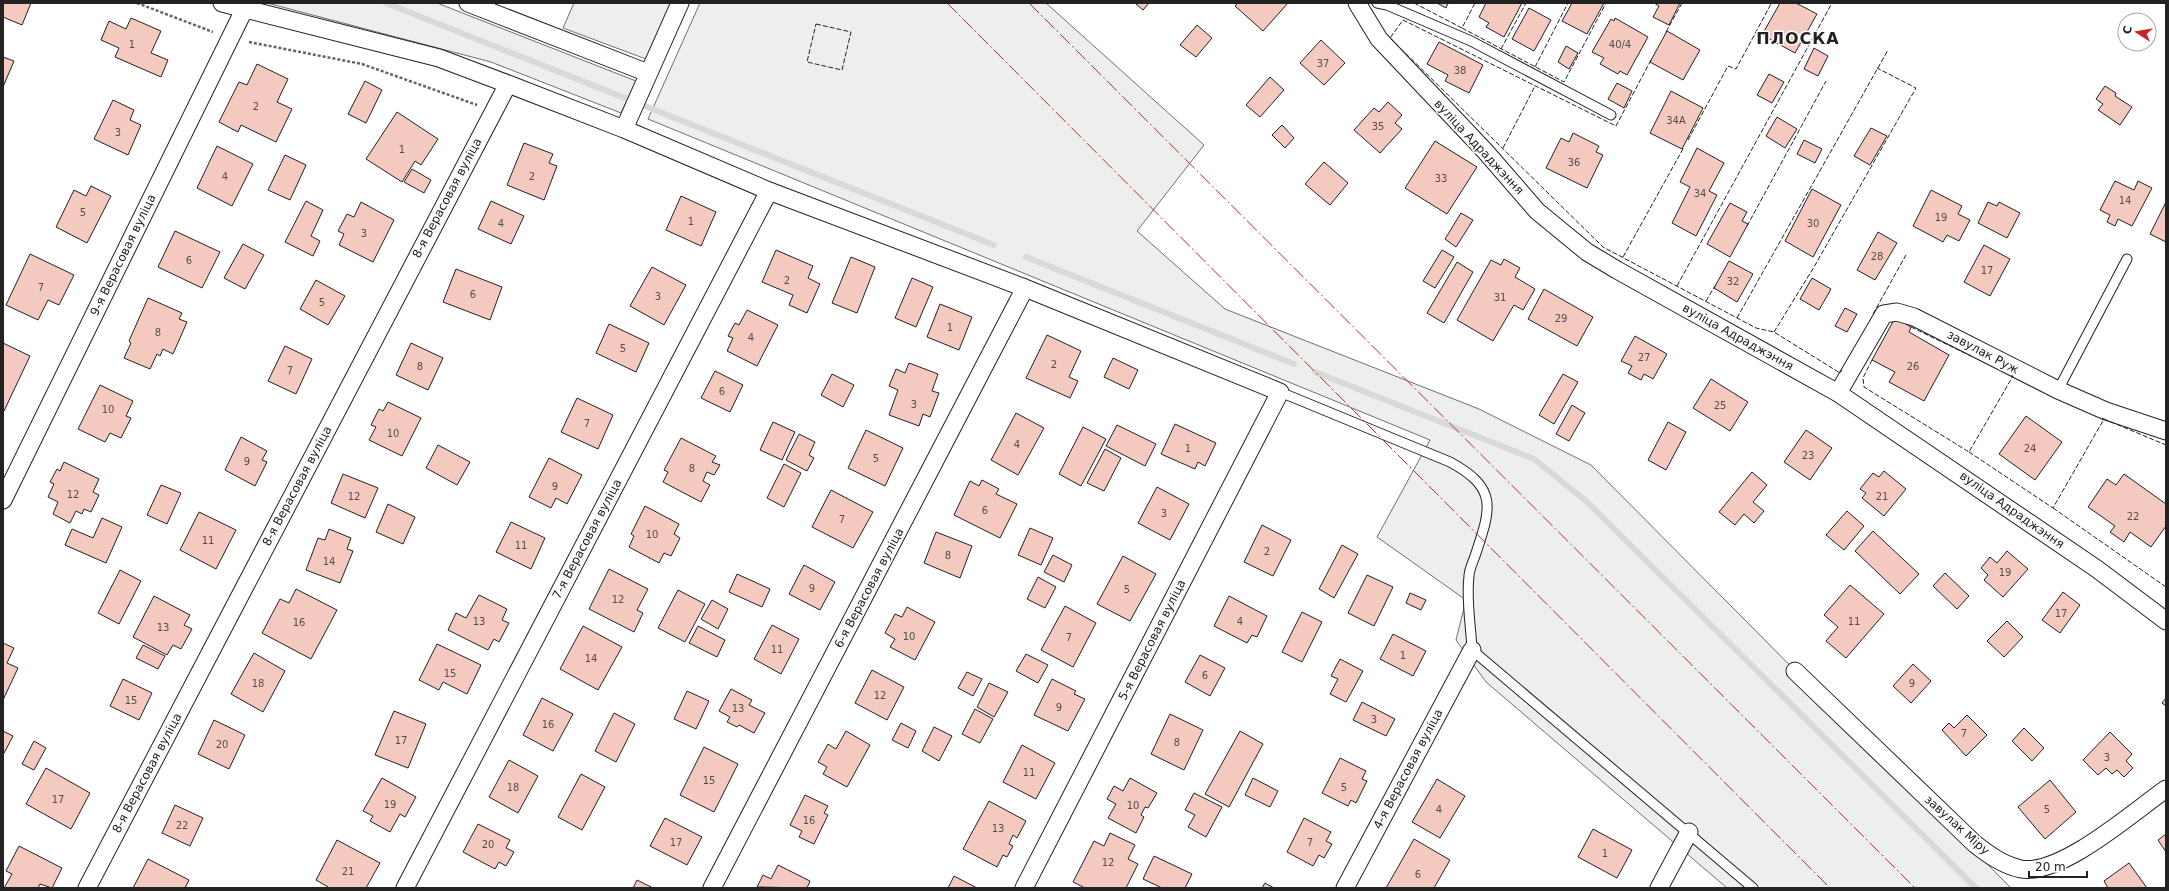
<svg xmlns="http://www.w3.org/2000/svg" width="2169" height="891" font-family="'DejaVu Sans',sans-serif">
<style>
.green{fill:#eee;stroke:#6f6f6f}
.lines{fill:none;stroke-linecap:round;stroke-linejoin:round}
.stream{stroke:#d9d9d9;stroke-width:6}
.building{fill:#f3c9c0;stroke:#222}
.service-casing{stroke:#222;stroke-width:11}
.minor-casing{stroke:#222;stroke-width:19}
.path{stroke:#646464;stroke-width:2.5;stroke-dasharray:3 2;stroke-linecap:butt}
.service{stroke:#fff;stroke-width:9}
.minor{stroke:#fff;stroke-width:17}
.fence{stroke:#222;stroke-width:1;stroke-dasharray:5 2;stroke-linecap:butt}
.power{stroke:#c62828;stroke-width:1;stroke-dasharray:14 3 2 3;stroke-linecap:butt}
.labels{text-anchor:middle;stroke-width:3;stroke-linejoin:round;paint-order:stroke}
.number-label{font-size:10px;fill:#564c4a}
.street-label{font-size:12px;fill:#222;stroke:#fff}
.district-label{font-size:16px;font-weight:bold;letter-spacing:1px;fill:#222;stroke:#fff}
</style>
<rect width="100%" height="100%" fill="#fff"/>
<!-- green -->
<path class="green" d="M267,3h170l199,78 -15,32 -130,-51z
M574,3h97l-25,56 -83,-31z
M700,3h346l158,142 -67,86 88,78 254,100 112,56 420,423h-284l-241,-206 -30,-42 10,-40 -89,-63 53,-97 -782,-321z"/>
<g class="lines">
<!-- stream -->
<path class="stream" d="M386,3l608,242
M1026,257l268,107
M1315,372l219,87 52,42 390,387"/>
</g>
<!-- building -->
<path class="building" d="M3,3h28l-9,22 -19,-8z
M1135,3h14l-6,7z
M1238,3h50l-25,28 -28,-25z
M1437,3h11l-2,5z
M1486,3h36l-18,34 -18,-10 3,-4 -10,-6z
M1572,3h32l-17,31 -25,-13z
M1654,3h26l-11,22 -16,-8 6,-11z
M1780,3h16l21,11 -22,39 -33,-18z
M1529,8l22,12 -17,31 -22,-12z
M131,18l30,13 -10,22 17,7 -7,17 -46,-20 4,-9 -18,-8 8,-19 17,8z
M1615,18l33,19 -21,38 -7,-4 -2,3 -18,-10 4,-6 -12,-6 19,-33 3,2z
M1197,25l15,13 -16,19 -16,-12z
M1667,31l33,19 -17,30 -33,-18z
M1321,40l24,23 -21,22 -24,-22z
M1439,42l44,23 -14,28 -24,-12 3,-6 -21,-11z
M1566,46l12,7 -9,16 -11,-7z
M1814,48l14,8 -10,20 -14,-7z
M3,57l11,4 -11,26z
M257,64l31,15 -11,23 15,7 -16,33 -35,-17 -3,7 -19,-10 20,-40 8,3z
M1769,74l15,8 -12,21 -15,-8z
M1270,77l14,13 -24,27 -14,-12z
M365,81l17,9 -16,33 -18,-9z
M1617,83l15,8 -8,17 -16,-9z
M2105,86l11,7 -1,3 17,11 -12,18 -22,-15 5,-6 -7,-5z
M1671,91l32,17 -21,41 -32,-16z
M113,100l21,10 -4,10 11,5 -13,30 -34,-16z
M1388,102l14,13 -7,8 7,6 -22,24 -26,-23 20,-22 5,4z
M397,112l41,27 -17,26 -6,-4 -13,21 -36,-23z
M1777,117l20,12 -12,19 -19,-12z
M1282,125l12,13 -9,10 -13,-13z
M1871,128l16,8 -17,29 -16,-9z
M1573,133l26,13 -3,6 7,3 -16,33 -41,-20 15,-30 8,4z
M1804,140l18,9 -7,14 -18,-9z
M1435,141l42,26 -30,47 -42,-26z
M524,143l29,11 -4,9 8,3 -13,34 -37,-15z
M217,146l36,18 -21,42 -35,-18z
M1697,148l27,15 -15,28 8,4 -21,41 -24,-13 18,-36 -10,-5z
M285,155l21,10 -16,35 -22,-10z
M1324,162l24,21 -18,22 -25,-21z
M412,169l19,11 -7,13 -20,-11z
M2115,181l19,9 4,-9 14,7 -20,38 -14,-7 -3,7 -8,-4 3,-7 -10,-5z
M91,186l20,10 -24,47 -31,-16 18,-37 12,6z
M1812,189l29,16 -28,52 -28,-16z
M1931,190l31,16 -4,8 12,6 -11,21 -12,-6 -4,7 -30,-16z
M681,196l35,16 -15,34 -35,-16z
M306,201l17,9 -12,26 9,5 -7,15 -28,-14z
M491,201l33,15 -13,28 -33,-15z
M361,202l33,18 -21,42 -34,-17 5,-11 -6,-3 9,-17 7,3z
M1988,202l9,4 2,-4 21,11 -13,25 -29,-15z
M2166,202v40l-16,-8z
M1730,203l17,9 -5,9 6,3 -18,33 -23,-13z
M1461,213l12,7 -17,27 -11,-8z
M175,231l45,21 -18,36 -44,-21z
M1878,232l19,11 -22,37 -18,-10z
M243,244l21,11 -19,34 -21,-11z
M1984,245l26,14 -20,37 -26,-14z
M776,250l37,16 -5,12 12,6 -13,29 -18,-8 4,-10 -31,-13z
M1442,250l12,7 -19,31 -12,-7z
M30,254l44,21 -15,30 -11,-5 -10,20 -32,-15z
M851,257l24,10 -18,46 -25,-10z
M1504,259l16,9 -5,9 20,12 -12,21 -9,-5 -21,36 -36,-21 34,-60 10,5z
M1729,261l24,13 -16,28 -23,-14z
M1457,262l16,10 -29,51 -17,-10z
M652,267l34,18 -22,40 -34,-19z
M456,269l46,18 -12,33 -47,-18z
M912,278l21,9 -17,40 -21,-9z
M1812,278l19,11 -12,21 -19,-11z
M316,280l29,16 -17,29 -28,-16z
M1544,289l49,28 -16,29 -49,-27z
M148,298l34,15 -3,6 8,3 -14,32 -10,-5 -3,7 -3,-2 -7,15 -26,-11 7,-15 -2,-2z
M940,304l32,13 -13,33 -32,-13z
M1845,308l12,6 -10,18 -12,-6z
M747,310l31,15 -21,41 -30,-15 6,-13 -5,-2 7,-13 4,2z
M1895,318l16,9 -2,5 40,23 -25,46 -35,-19 6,-10 -23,-12z
M609,324l40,19 -13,29 -40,-19z
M1047,335l34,16 -12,26 9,4 -8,17 -44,-20z
M1635,336l32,18 -14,25 -9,-5 -3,6 -13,-7 4,-7 -11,-5z
M3,343l27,13 -26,55h-1z
M411,343l32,15 -15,32 -32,-15z
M285,346l27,13 -16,35 -28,-13z
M1113,358l25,12 -9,19 -25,-12z
M909,363l29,11 -6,17 7,2 -9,24 -7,-3 -4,12 -30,-11 9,-25 -9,-4 7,-17 9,4z
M715,371l28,14 -13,27 -29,-14z
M832,374l22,11 -11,22 -22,-12z
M1563,374l15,8 -24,42 -15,-9z
M1711,379l37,23 -18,29 -37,-23z
M100,385l33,16 -7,15 5,2 -10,20 -11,-5 -5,9 -27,-13z
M577,398l36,17 -15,34 -37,-17z
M388,402l33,16 -19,38 -33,-16 7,-13 -5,-2 8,-16 4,2z
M1572,405l13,8 -16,28 -13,-7z
M1016,413l28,15 -26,47 -27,-15z
M2026,416l36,26 -27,38 -36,-26z
M773,422l22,10 -13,28 -22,-10z
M1668,422l18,10 -20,38 -18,-10z
M1175,424l41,19 -11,23 -7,-4 -3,7 -34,-15z
M1117,425l39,19 -11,22 -39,-20z
M1083,427l23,12 -25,47 -22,-12z
M866,430l37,18 -18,38 -37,-18z
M1806,430l26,18 -22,32 -26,-18z
M799,434l16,8 -6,13 5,3 -7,13 -21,-11z
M241,437l26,14 -5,9 5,2 -12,24 -30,-16z
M681,438l35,18 -4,6 8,3 -6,10 -7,-3 -4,9 7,4 -9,17 -38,-20 5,-10 -4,-2z
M438,445l32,17 -13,23 -31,-17z
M1105,449l16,9 -17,33 -17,-8z
M549,458l33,17 -15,29 -11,-6 -5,10 -22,-11z
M64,462l35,17 -6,13 6,3 -8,17 -7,-3 -2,5 -6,-3 -6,12 -17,-9 5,-12 -10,-5 6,-13 -4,-2 7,-13 3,2z
M784,464l17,9 -17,34 -17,-9z
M1884,471l22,18 -22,27 -22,-18 4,-5 -6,-4 13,-16 6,4z
M1752,472l15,13 -14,17 11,9 -10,12 -10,-9 -9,11 -16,-13z
M343,474l35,14 -13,30 -34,-15z
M2124,474l42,30v22l-15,21 -21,-15 -6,10 -14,-10 5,-6 -27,-19 19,-28 9,6z
M982,480l17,9 -3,5 21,10 -17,34 -46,-23 16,-34 9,5z
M161,485l20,8 -14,31 -20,-9z
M1157,487l32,17 -19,36 -32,-17z
M831,490l42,22 -20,36 -41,-21z
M388,504l27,13 -12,27 -27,-12z
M645,506l34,18 -5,10 6,4 -9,18 -7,-3 -5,10 -30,-16 5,-11 -3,-2z
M1847,511l17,15 -20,24 -18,-15z
M199,512l37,18 -20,39 -36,-19z
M102,518l20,9 -16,36 -41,-18 7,-16 21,9z
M511,522l34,16 -14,31 -35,-17z
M1262,525l29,15 -18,36 -29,-14z
M1030,528l23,10 -12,27 -23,-10z
M329,529l22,9 -4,11 6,2 -13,32 -34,-13 12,-32 7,2z
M1873,531l46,43 -19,20 -45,-43z
M936,532l36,14 -12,32 -36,-15z
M1342,545l16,9 -24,44 -15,-9z
M2007,551l21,18 -25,28 -19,-17 4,-5 -7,-7 9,-11 7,6z
M1053,555l19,10 -8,17 -20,-10z
M1123,556l33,18 -26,47 -33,-17z
M804,565l31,17 -15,28 -31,-16z
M609,569l39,20 -11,21 6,3 -9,19 -45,-23z
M120,570l21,11 -22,43 -21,-11z
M1945,573l24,23 -12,13 -24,-23z
M737,574l33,15 -8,18 -33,-15z
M1367,575l26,12 -19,39 -26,-13z
M1038,577l18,10 -11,21 -18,-9z
M1850,585l34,29 -38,44 -20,-17 12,-14 -14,-12z
M296,589l41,21 -26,49 -49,-26 18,-34 9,4z
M678,590l27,14 -20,38 -27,-14z
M2063,592l17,13 -20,28 -18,-13z
M1410,593l16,7 -5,10 -15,-7z
M479,595l28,14 -5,11 7,3 -10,19 -5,-3 -6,11 -40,-20 8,-17 10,5z
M154,596l36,19 -6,10 8,4 -11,20 -8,-4 -6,10 -34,-18z
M1229,596l38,20 -10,21 -5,-2 -5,8 -33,-17z
M712,600l16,9 -10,20 -17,-10z
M1065,606l31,17 -23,44 -32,-17z
M907,607l28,15 -20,38 -25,-13 5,-8 -10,-6 10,-19 7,3z
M1302,612l20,10 -20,40 -20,-10z
M2007,621l16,16 -19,20 -17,-16z
M772,625l27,14 -18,35 -27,-15z
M583,626l39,21 -24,43 -38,-21z
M698,626l27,14 -8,17 -28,-14z
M1393,634l33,17 -13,25 -33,-17z
M3,643l11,5 -7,15 11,5 -15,32z
M437,644l44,21 -14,29 -24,-12 -4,8 -20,-10z
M143,645l22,11 -7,13 -22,-11z
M254,653l31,18 -22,41 -32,-18z
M1026,654l22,11 -10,18 -22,-12z
M1200,655l25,13 -15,28 -25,-14z
M1340,659l23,12 -17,31 -16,-8 8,-15 -7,-3z
M1913,664l18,17 -20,22 -18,-17z
M872,670l32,17 -17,33 -32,-17z
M967,672l15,7 -9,17 -15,-8z
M123,679l29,14 -13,27 -29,-14z
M1052,679l24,12 -2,3 11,5 -17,32 -34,-16z
M989,683l19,9 -14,25 -17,-10z
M731,689l21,11 -3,5 16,8 -11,20 -15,-8 -2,2 -10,-5 3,-5 -11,-6z
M687,691l22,10 -13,28 -22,-10z
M542,698l31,16 -20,37 -30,-16z
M2166,698v8l-4,-3z
M1362,702l33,17 -9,17 -33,-16z
M975,709l18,10 -13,24 -18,-9z
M394,711l32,13 -18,44 -33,-13z
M614,713l21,11 -19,38 -21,-11z
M1170,714l33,16 -19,40 -33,-16z
M1967,715l20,20 -21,21 -24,-26 7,-7 5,5z
M214,720l31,15 -16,34 -31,-15z
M901,723l15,8 -8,17 -16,-8z
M934,727l18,9 -13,25 -17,-10z
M2024,728l20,20 -12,13 -20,-20z
M3,731l10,5 -10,19z
M846,731l24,14 -23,42 -24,-13 4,-7 -9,-5 10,-18 8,5z
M1240,731l23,13 -34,63 -24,-13z
M2110,732l22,22 -6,7 7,7 -9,9 -7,-7 -5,4 -6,-6 -8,7 -15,-15z
M34,741l12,7 -12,22 -12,-6z
M1022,745l33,18 -19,36 -33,-17z
M704,747l34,17 -24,48 -34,-17z
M1340,758l26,13 -4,8 5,2 -11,22 -5,-3 -3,6 -26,-13z
M509,760l29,16 -20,37 -29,-16z
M46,768l44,25 -19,36 -45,-25z
M581,774l24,13 -23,43 -24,-13z
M382,778l34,19 -11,20 -5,-3 -10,18 -20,-11 3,-5 -10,-5z
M1130,778l27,15 -9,15 -3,-1 -4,8 3,2 -8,16 -28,-15 8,-14 -9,-5 7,-13 9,5z
M1253,778l25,13 -8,16 -25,-12z
M1437,779l28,17 -25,42 -28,-16z
M2050,780l26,32 -31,27 -27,-32z
M1194,793l28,14 -16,30 -18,-10 7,-12 -10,-5z
M805,795l23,11 -4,7 4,2 -14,29 -15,-7 3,-6 -12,-6z
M989,801l37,20 -9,17 -4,-3 -4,9 4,2 -6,11 -4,-2 -6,12 -34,-18z
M175,805l28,13 -13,28 -28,-13z
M665,818l37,19 -15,28 -37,-19z
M1304,818l27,14 -5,9 6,3 -8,14 -5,-3 -6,11 -26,-14z
M478,824l32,16 -4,8 8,4 -8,14 -7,-4 -4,7 -32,-17z
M1593,829l39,21 -15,28 -39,-21z
M1110,833l25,12 -7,14 10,5 -12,24h-41l-12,-6 21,-41 10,5z
M2166,834v18l-8,-12z
M1414,839l36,21 -16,28h-48z
M337,840l43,23 -14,25h-39l1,-1 -12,-7z
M19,846l43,22 -10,20 -12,-4 -2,4h-34l8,-14 -6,-3z
M1154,856l38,18 -7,14h-23l-19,-9z
M148,859l41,21 -4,8h-52z
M2129,863l18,25h-39l-4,-7z
M778,865l32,16 -3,7 -50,-1 6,-12 8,4z
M954,876l23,12h-29z
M637,880l16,8h-20z
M1265,883l9,5h-12z"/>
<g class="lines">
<!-- service casing -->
<g class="service-casing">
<path id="service" d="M1377,3l10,2 84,36 140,74
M2058,390l69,-131
M1280,392l170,70c48,26 41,46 26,91 -2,7 -7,16 -7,23 -3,24 2,50 3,74l281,238"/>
</g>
<!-- minor casing -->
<g class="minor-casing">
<path id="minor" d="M222,3l217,55 69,26 116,45 145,62 256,97 255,104 -256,496
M468,3l180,70
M1357,3l22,36 106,112 52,60 50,41 30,18 221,123 259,176 69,52
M624,129l56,-126
M1838,393l46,-79 13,-2 17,5 144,73 48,21 60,20
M3,500l241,-490
M1795,671l180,173c14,11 28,21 46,25 40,7 112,-57 145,-80
M87,888l421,-804
M405,888l364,-697
M712,888l313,-600
M1345,888l127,-238
M1659,888l30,-56"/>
</g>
<!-- path -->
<path class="path" d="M137,3l76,29
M249,42l113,22 115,41"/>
<!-- service -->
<use href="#service" class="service"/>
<!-- minor -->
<use href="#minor" class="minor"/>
<!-- fence -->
<path class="fence" d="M1414,3l48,25 13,-25
M816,24l35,8 -9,38 -35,-8z
M1462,28l102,54 42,-79
M1666,32l16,-29
M1501,49l25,-46
M1651,60l-35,66 -213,-106 -13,18 213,209 153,81 18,4 66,41 2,-3
M1535,67l33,-64
M1688,140l40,-74 8,3 35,-65 -2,-1
M1503,148l32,-62
M1747,226l79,-145
M1623,257l61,-110
M1677,286l155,-283
M1706,301l9,-15
M1873,314l33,-59
M1737,318l151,-268
M1911,327l60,29
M1774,332l40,-65 102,-179 -39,-20
M1872,360l-9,18 1,9 105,65 44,-76h-2
M2104,419l62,26
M1969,452l84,56 51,-89 -2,-1
M2053,508l113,79"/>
<!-- power -->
<path class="power" d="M947,3l883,885
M1029,3l886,885"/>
</g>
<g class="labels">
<!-- number labels -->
<g class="number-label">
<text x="132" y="48">1</text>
<text x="1620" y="48">40/4</text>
<text x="1323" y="67">37</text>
<text x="1460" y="74">38</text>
<text x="256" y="110">2</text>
<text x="1676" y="124">34А</text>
<text x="1378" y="130">35</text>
<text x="118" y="136">3</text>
<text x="402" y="153">1</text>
<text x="1574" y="166">36</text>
<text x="225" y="180">4</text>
<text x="532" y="180">2</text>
<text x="1441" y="182">33</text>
<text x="1700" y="197">34</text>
<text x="2125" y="204">14</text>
<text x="83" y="216">5</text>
<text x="1941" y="221">19</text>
<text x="691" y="225">1</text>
<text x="501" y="227">4</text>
<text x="1813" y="227">30</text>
<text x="364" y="237">3</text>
<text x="1877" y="260">28</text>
<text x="189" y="264">6</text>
<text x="1987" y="274">17</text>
<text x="787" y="284">2</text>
<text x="1733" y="285">32</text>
<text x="41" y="291">7</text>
<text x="473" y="298">6</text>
<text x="658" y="300">3</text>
<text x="1500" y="301">31</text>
<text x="322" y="306">5</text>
<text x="1561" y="322">29</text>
<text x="950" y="331">1</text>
<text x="158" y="336">8</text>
<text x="751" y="341">4</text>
<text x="623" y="352">5</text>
<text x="1644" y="361">27</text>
<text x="1054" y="368">2</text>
<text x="420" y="370">8</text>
<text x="1913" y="370">26</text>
<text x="290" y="374">7</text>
<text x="722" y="395">6</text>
<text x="914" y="408">3</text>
<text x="1720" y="409">25</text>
<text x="108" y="413">10</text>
<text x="587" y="427">7</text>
<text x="393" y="437">10</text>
<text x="1017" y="448">4</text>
<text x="1188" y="452">1</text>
<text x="2030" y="452">24</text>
<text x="1808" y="459">23</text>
<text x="876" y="462">5</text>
<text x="247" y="465">9</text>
<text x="692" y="472">8</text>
<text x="555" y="490">9</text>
<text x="73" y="498">12</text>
<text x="354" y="500">12</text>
<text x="1882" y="500">21</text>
<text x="985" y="514">6</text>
<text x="1164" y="517">3</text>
<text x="2133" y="520">22</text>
<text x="842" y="523">7</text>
<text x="652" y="538">10</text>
<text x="208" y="544">11</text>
<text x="521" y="549">11</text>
<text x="1267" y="555">2</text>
<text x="948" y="559">8</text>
<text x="329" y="565">14</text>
<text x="2005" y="576">19</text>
<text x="812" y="592">9</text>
<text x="1127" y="593">5</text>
<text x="618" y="603">12</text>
<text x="2061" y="617">17</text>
<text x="479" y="625">13</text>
<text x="1240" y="625">4</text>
<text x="1854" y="625">11</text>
<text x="299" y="626">16</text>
<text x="163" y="631">13</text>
<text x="909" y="640">10</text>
<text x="1069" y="641">7</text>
<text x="777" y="653">11</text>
<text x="1403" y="659">1</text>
<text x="591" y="662">14</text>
<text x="450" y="677">15</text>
<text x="1205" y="679">6</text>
<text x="258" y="687">18</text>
<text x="1912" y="687">9</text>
<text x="880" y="699">12</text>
<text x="131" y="704">15</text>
<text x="1059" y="711">9</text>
<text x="738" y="712">13</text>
<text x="1374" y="723">3</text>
<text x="548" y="728">16</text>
<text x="1964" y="737">7</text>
<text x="401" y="744">17</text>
<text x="1177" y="746">8</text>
<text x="222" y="748">20</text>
<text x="2107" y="761">3</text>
<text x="1029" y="776">11</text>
<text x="709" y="784">15</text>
<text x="513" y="791">18</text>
<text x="1344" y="791">5</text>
<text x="58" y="803">17</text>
<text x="390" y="808">19</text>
<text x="1133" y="809">10</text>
<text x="1439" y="813">4</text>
<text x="2047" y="813">5</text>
<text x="809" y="824">16</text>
<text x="182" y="829">22</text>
<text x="998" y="832">13</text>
<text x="676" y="846">17</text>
<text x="1310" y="846">7</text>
<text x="488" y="848">20</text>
<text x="1605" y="857">1</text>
<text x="1108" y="866">12</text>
<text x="348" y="875">21</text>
<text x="1418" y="878">6</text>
</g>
<!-- street labels -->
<g class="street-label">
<text transform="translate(1479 147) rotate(47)" y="4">вуліца Адраджэння</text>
<text transform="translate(447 198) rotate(-62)" y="4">8-я Верасовая вуліца</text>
<text transform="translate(123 255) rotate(-64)" y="4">9-я Верасовая вуліца</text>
<text transform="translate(1738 337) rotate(29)" y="4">вуліца Адраджэння</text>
<text transform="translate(1983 352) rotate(28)" y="4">завулак Руж</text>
<text transform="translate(297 486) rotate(-62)" y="4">8-я Верасовая вуліца</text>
<text transform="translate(2012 510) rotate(35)" y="4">вуліца Адраджэння</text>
<text transform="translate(587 539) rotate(-62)" y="4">7-я Верасовая вуліца</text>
<text transform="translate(869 588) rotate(-62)" y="4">6-я Верасовая вуліца</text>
<text transform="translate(1152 640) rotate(-63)" y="4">5-я Верасовая вуліца</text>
<text transform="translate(1408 769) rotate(-62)" y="4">4-я Верасовая вуліца</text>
<text transform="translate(147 773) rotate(-62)" y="4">8-я Верасовая вуліца</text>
<text transform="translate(1957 825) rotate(42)" y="4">завулак Міру</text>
</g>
<!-- district labels -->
<g class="district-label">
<text x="1798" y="44">ПЛОСКА</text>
</g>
</g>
<!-- border -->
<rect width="2169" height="891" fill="none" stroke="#222222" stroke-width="8"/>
<!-- north arrow -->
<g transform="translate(2137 32) rotate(282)"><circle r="19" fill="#ffffff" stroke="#a7a7a7"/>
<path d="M0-3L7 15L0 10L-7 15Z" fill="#c62828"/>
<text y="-6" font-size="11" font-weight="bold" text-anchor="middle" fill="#222222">С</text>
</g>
<!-- scale -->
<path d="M2029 871v6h58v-6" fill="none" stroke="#222222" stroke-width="2"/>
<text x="2035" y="871" font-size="12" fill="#222222" stroke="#ffffff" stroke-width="3" paint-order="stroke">20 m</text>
</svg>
